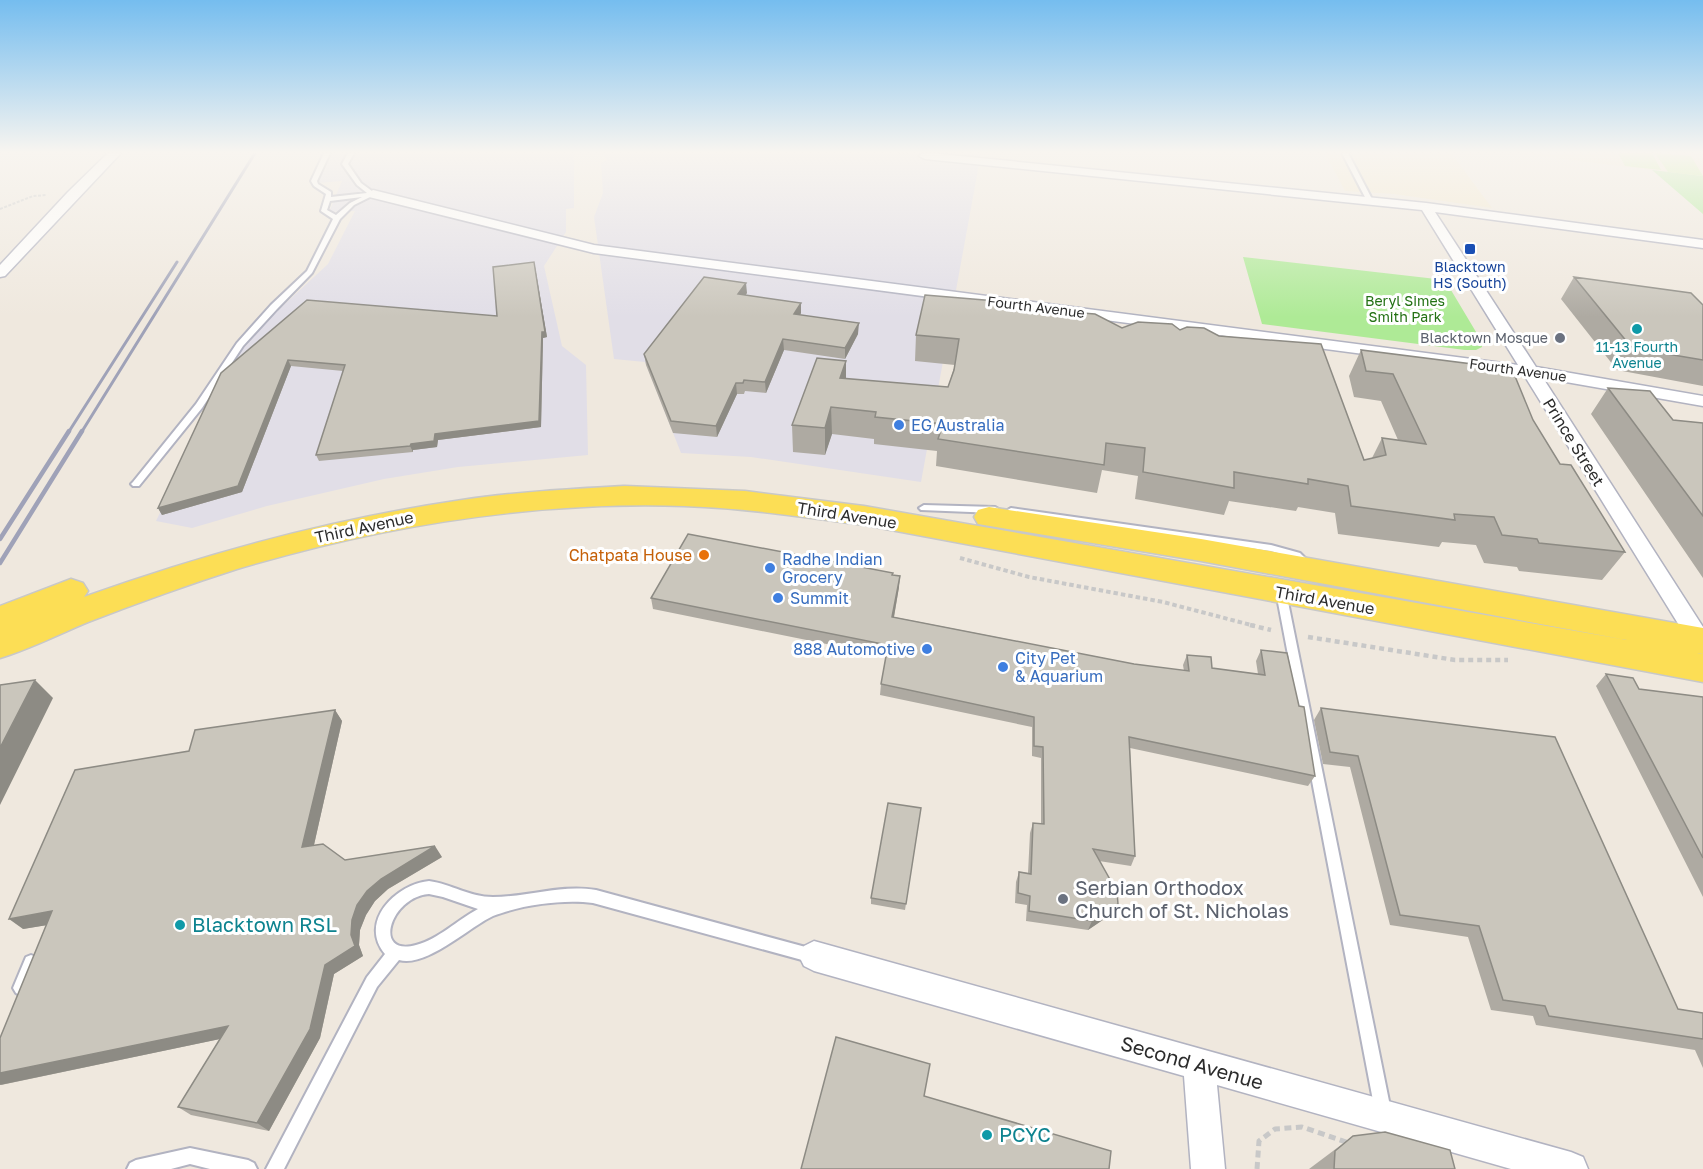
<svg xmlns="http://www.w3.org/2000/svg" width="1703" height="1169" font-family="'Golos Text',sans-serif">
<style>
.industrial{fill:#e1dee7}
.education{fill:#f2e7cc}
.green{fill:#aeea96}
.pitch{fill:#c3f291}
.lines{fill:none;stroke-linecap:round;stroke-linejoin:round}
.service-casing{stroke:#b2b3c1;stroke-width:4}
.minor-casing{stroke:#b2b3c1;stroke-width:3}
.primary-casing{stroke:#c8c8c8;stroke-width:3}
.path-far3{stroke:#c8c8c8;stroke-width:2;stroke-dasharray:3 1.5;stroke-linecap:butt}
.path-far2{stroke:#c8c8c8;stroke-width:4;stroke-dasharray:4.5 3;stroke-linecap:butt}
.path-far1{stroke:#c8c8c8;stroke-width:4.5;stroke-dasharray:5 4;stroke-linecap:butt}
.path{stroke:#c8c8c8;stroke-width:5;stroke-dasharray:7 4.5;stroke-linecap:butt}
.service{fill:#fff;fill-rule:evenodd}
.minor{fill:#fff;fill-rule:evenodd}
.primary{fill:#fcde55;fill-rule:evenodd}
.rail-far1{stroke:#9fa2b8;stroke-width:3}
.rail{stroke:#9fa2b8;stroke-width:4.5}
.wall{fill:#aeaaa2}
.shaded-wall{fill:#8d8b84}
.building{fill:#cac6bc;stroke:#8d8b84;stroke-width:1.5}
.transit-dot{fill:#1a4fb4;stroke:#fff;stroke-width:2}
.culture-dot{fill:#0f9aa8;stroke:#fff;stroke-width:2}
.worship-dot{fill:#6b7280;stroke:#fff;stroke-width:2}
.shop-dot{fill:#3f7fe0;stroke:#fff;stroke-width:2}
.food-dot{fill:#e8710a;stroke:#fff;stroke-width:2}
.labels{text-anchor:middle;stroke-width:6;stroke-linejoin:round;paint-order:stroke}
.far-transit-label{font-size:14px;fill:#164399;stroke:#fff}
.far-park-label{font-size:14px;fill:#237114;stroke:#fff}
.far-street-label{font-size:14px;fill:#2c2c2c;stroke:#fff}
.far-worship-label{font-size:14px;fill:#5b616d;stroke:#fff;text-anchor:end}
.far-culture-label{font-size:14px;fill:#0d838f;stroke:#fff}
.shop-label{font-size:16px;fill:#366cbe;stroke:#fff;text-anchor:start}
.street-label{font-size:16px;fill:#2c2c2c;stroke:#fff}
.food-label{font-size:16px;fill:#c56008;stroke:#fff;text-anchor:end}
.near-worship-label{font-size:20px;fill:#5b616d;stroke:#fff;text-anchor:start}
.near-culture-label{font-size:20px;fill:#0d838f;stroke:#fff;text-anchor:start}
.near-street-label{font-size:20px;fill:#2c2c2c;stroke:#fff}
</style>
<rect width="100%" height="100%" fill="#efe8de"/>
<!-- industrial -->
<path class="industrial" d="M331,153h243v55l-8,1v23l-22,34 18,80 24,19 2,90 -130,12 -74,12 -117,27 -75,22 -36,-7 79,-163 38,-43 55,-51 27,-53 -26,1 13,-31 -25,2z
M603,153h378l-60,329 -170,-25 -70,-4 -36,-91 -31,-3 -20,-142 9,-24 -2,-30 6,-3z"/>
<!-- education -->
<path class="education" d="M1325,153h126l41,55 -98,-14 -49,-3z
M1514,153h189v23l-51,-6z"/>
<!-- green -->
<path class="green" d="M1652,170l51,6v38z
M1243,257l202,23 37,62v5l-6,3h-11l-203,-26z"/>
<!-- pitch -->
<path class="pitch" d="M1618,153h34l9,17 -36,-4z
M1655,153l36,3 12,20 -35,-4z"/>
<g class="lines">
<!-- service casing -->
<g class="service-casing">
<path id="service" d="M324,153h6l-13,28 1,3 13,8v5l36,-4 -10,-8 -15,-21 6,-11h6l-6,11 13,19 15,11 -22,11 -14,14 -28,54 -35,36 -34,37 -41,62 -63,78h-6l-2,-2 2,-2 63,-78 41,-61 34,-38 36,-34 26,-52 -12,-8 5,-17 -12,-8 -3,-5zM362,197l-12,6 -14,12 -9,-5 3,-9z
M1342,153h6l25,48 -1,1 -5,-1z
M924,505l71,2 5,3 -5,3 -74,-3 -2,-2z
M1011,508l260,37 29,8 11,11 -5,4 -4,-1 -10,-10 -21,-6 -263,-38 -2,-2z
M1281,588l5,4 105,519 -2,6 -6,2 -6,-2 -2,-6 -99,-519z
M429,881c22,3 41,16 64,16 35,0 68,-13 103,-7l217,59 5,2 2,5 -2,5 -5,2 -220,-60c-30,-4 -72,2 -100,13 -24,11 -67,52 -94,44l-22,27 -93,182h-18l101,-192 18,-23c-27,-32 11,-70 44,-73zM429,894l14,3 35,12c-21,11 -39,30 -62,36 -44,12 -26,-48 13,-51z
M31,955l5,2 2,5 -12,31 -5,3 -5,-3 -3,-5 13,-31z
M190,1148l58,12 6,3 3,6h-47l-20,-5 -19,5h-44l3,-6 6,-3z"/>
</g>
<!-- minor casing -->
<g class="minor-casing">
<path id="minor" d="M108,153h13l-116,123 -5,1v-12l68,-73z
M930,153l496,50 277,37v8l-268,-36 101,155 167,29v10l-160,-28 160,249v26l-8,-2 -171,-276 -930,-122 -225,-56 -2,-3 6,-4 221,55 924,120 -96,-155 -497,-51 -6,-3 2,-2z
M814,941l757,211 12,5 5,12h-77l-294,-84 8,84h-34l-7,-93 -370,-105 -10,-5 -5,-10 5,-10z"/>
</g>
<!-- primary casing -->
<g class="primary-casing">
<path id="primary" d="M625,486l120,5 119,15 763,134 -426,-79 -223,-37 -4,-7 4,-7 11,-3 212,32 502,89v26l-41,-7 41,7v28l-839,-157c-60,-8 -120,-17 -180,-19 -150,-5 -303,20 -447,63 -50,16 -100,34 -149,53 -29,12 -58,27 -88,36v-52l71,-27 12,4 5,8 -4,6c123,-44 248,-78 378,-97 54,-8 109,-11 163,-14z"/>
</g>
<!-- path-far3 -->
<path class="path-far3" d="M897,153l11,1
M0,209l33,-13 14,-1"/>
<!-- path-far2 -->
<path class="path-far2" d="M960,558l69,19 134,25 92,24"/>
<!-- path-far1 -->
<path class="path-far1" d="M1250,625l21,5
M1308,637l147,23h53"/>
<!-- path -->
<path class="path" d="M1257,1169l2,-28 16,-12 27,-2 47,16"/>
<!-- service -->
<use href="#service" class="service"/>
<!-- minor -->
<use href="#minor" class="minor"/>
<!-- primary -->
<use href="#primary" class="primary"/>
<!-- rail-far1 -->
<path class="rail-far1" d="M68,433l109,-171
M81,433l174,-280"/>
<!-- rail -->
<path class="rail" d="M0,539l69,-108
M0,563l82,-132"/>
</g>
<!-- wall -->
<path class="wall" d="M535,267l12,70 -4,1 -2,89 -103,13 -1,7 -24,3v2l-94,9 -3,-6 27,-84 -52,-5 -49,126 -80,23 -4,-7 63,-135 276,-57z
M1574,277l129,28v81l-86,-16 -56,-71z
M747,293l-2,2 56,8v10l-1,2 58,19 -13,25 -61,-9 -18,43 -21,-2 -1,3h-7l-20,43 -44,-4 -27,-68 -2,-11z
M995,306l369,154 8,-2 10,-20 16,2 -17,-39 -27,-4 -5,-21 12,-26 172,70 27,44 65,88 -23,28 -83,-9 -2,-4 -33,-4 -8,-18 -34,-3 -3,5 -101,-13 -3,-21 -37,-6 -2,4 -67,-10 -5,14 -89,-16 3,-23 -36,-6 -5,23 -161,-27 1,-15 -63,-7v-5l-42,-5 -7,21 -32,-3 -1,-27 54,-46 102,8 7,-22 -40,-4 1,-26z
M1608,388l65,32 30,3v155l-112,-164z
M893,575l6,12 -5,30 240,47 50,7 -1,-6 4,-10 25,13 46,6 -2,-13 5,-11 54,126 -7,10 -178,-38 5,108 -4,10 -32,-5 14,52 -25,17 -62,-9 1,-16 -12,-2 1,-21 3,-10 9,1 2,-40 3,-10h8v-65l-9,-2v-29l-152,-32 1,-11 5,-28 -233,-47 -2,-11z
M1606,674l33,15 64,8v200l-107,-211z
M1321,708l357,301 25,4v55l-8,-18 -159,-25 -3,-9 -42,-6 -23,-73 -78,-12 -40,-158 -27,-3 -9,-44z
M335,710l7,11 -28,124 31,15 97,-3 -54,32 -13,12 -9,14 -6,15 -1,15 4,11 -29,18 -14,64 -51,93 -78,-16 -13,-8 42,-68 -219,46 46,-160 -24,4 166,-178z
M921,808l-16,102 -34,-6v-6z
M1353,1136l102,33h-146z"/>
<!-- shaded-wall -->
<path class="shaded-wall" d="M535,267l12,70 -4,1 -2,89 -103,13 -1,7 -24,3v2l-3,-6 1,-2 24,-10z
M746,283l1,10 -8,12 -1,-11z
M801,303v10l-7,12v-11z
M859,323l-1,11 -13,25v-11z
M783,339l1,11 -18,43 -1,-11z
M288,360l3,6 -49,126 -80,23 -4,-7z
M846,361v26l-6,-9z
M736,383l1,11 -20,43 -1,-11z
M831,407l1,27 -7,21v-27z
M900,576l-1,11 -7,41v-11z
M35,680l18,18 -53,107v-57z
M335,710l7,11 -31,137 -9,-11z
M435,846l7,11 -54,32 -13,12 -9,14 -6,15 -1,15 4,11 -29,18 -14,64 -51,93 -12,-8 68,-158 26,-30 1,-15 5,-15 10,-14 14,-12z
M1118,904l-5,9 -25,17 4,-9z
M52,911l14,11 -43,7 -14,-10z
M228,1026l11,9 -239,50v-12z"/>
<!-- building -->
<path class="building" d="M534,262l11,70h-3l-3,89 -104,13 -1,7 -23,3 -1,2 -94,9 29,-90 -57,-5 -50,126 -80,22 63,-135 86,-73 190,16 -4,-49z
M704,277l42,6 -8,11 63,9 -7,11 65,9 -14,25 -62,-9 -18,43 -21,-2 -1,3h-7l-20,43 -45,-5 -27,-67z
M1574,277l117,16 12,12v55l-71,-12z
M925,295l71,6 -1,5 100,8 27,14 16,-6 34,2 8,6 7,-3 17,1 15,8 102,8 43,116 22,-5 -4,-17 44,6 -33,-70 -27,-3 -5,-21 151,19 21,51 27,44 11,1 54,87 -86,-9 -2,-4 -35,-4 -8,-18 -40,-3 1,6 -104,-14 -3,-20 -40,-7v5l-74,-12v16l-91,-16 2,-24 -39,-5 -2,22 -166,-26 5,-15 -68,-7 1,-5 -45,-5 -6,21 -33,-3 25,-67 29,3 -6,17 108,9 6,-17 5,-31 -43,-4z
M1608,388l42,3 23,29 30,3v93z
M688,534l205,39 -1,2 8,1 -8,41 242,47 55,7 -2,-16 24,2 1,11 53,7 -4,-25 26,3 12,53 5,1 11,69 -186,-39 6,119 -42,-7 24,43 1,12 -26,17 -63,-10 1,-15 -12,-3 1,-21 12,2 2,-51 11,1 -1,-77 -9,-1v-29l-153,-33 7,-39 -237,-47z
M1606,674l27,4 6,11 64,8v161z
M35,680l-35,68v-63z
M1321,708l234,29 123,272 25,4v26l-154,-23 -4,-10 -42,-6 -24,-74 -79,-11 -42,-159 -28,-4z
M335,710l-33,137 21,-3 22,16 90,-14 -54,33 -14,12 -10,14 -5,15 -1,15 4,11 -30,19 -15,64 -53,94 -79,-16 50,-81 -228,47v-35l52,-127 -43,8 66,-149 114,-19 6,-21z
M888,803l33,5 -15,96 -35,-6z
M836,1037l94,27 -6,32 187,55 -2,18h-308z
M1385,1132l65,18 5,19h-121l1,-18 18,-15z"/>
<!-- sky -->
<linearGradient id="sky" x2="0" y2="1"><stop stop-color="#75bdef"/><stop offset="0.48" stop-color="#f8f5f0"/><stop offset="1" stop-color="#f8f5f0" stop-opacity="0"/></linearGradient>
<rect width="1703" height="317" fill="url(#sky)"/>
<!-- markers -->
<rect class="transit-dot" x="1464" y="243" width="12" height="12" rx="3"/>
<g class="culture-dot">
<circle cx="1637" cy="329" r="6"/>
<circle cx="180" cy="925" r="6"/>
<circle cx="987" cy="1135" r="6"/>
</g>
<g class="worship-dot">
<circle cx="1560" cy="338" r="6"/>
<circle cx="1063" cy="899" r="6"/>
</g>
<g class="shop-dot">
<circle cx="899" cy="425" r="6"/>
<circle cx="770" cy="568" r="6"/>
<circle cx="778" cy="598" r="6"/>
<circle cx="927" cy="649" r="6"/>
<circle cx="1003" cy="667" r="6"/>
</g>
<circle class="food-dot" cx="704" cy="555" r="6"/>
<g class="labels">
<!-- far-transit labels -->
<g class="far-transit-label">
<text x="1470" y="272">Blacktown<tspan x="1470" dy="16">HS (South)</tspan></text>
</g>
<!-- far-park labels -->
<g class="far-park-label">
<text x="1405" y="306">Beryl Simes<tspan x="1405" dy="16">Smith Park</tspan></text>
</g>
<!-- far-street labels -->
<g class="far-street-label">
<text transform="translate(1036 307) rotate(7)" y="5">Fourth Avenue</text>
<text transform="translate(1518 370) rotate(8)" y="5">Fourth Avenue</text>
</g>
<!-- far-worship labels -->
<g class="far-worship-label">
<text x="1548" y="343">Blacktown Mosque</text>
</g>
<!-- far-culture labels -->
<g class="far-culture-label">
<text x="1637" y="352">11-13 Fourth<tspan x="1637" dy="16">Avenue</tspan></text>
</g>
<!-- shop labels -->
<g class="shop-label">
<text x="911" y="431">EG Australia</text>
<text x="782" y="565">Radhe Indian<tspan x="782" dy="18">Grocery</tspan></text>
<text x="790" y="604">Summit</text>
<text x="915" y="655" text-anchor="end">888 Automotive</text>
<text x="1015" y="664">City Pet<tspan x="1015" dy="18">&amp; Aquarium</tspan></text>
</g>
<!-- street labels -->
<g class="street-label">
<text transform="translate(1574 442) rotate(58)" y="6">Prince Street</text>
<text transform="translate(847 515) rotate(9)" y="6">Third Avenue</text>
<text transform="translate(364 527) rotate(-12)" y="6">Third Avenue</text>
<text transform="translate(1325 600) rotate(10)" y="6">Third Avenue</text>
</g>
<!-- food labels -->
<g class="food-label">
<text x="692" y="561">Chatpata House</text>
</g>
<!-- near-worship labels -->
<g class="near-worship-label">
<text x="1075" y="895">Serbian Orthodox<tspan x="1075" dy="23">Church of St. Nicholas</tspan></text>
</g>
<!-- near-culture labels -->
<g class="near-culture-label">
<text x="192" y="932">Blacktown RSL</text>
<text x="999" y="1142">PCYC</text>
</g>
<!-- near-street labels -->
<g class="near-street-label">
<text transform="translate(1192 1063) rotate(16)" y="7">Second Avenue</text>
</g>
</g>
</svg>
